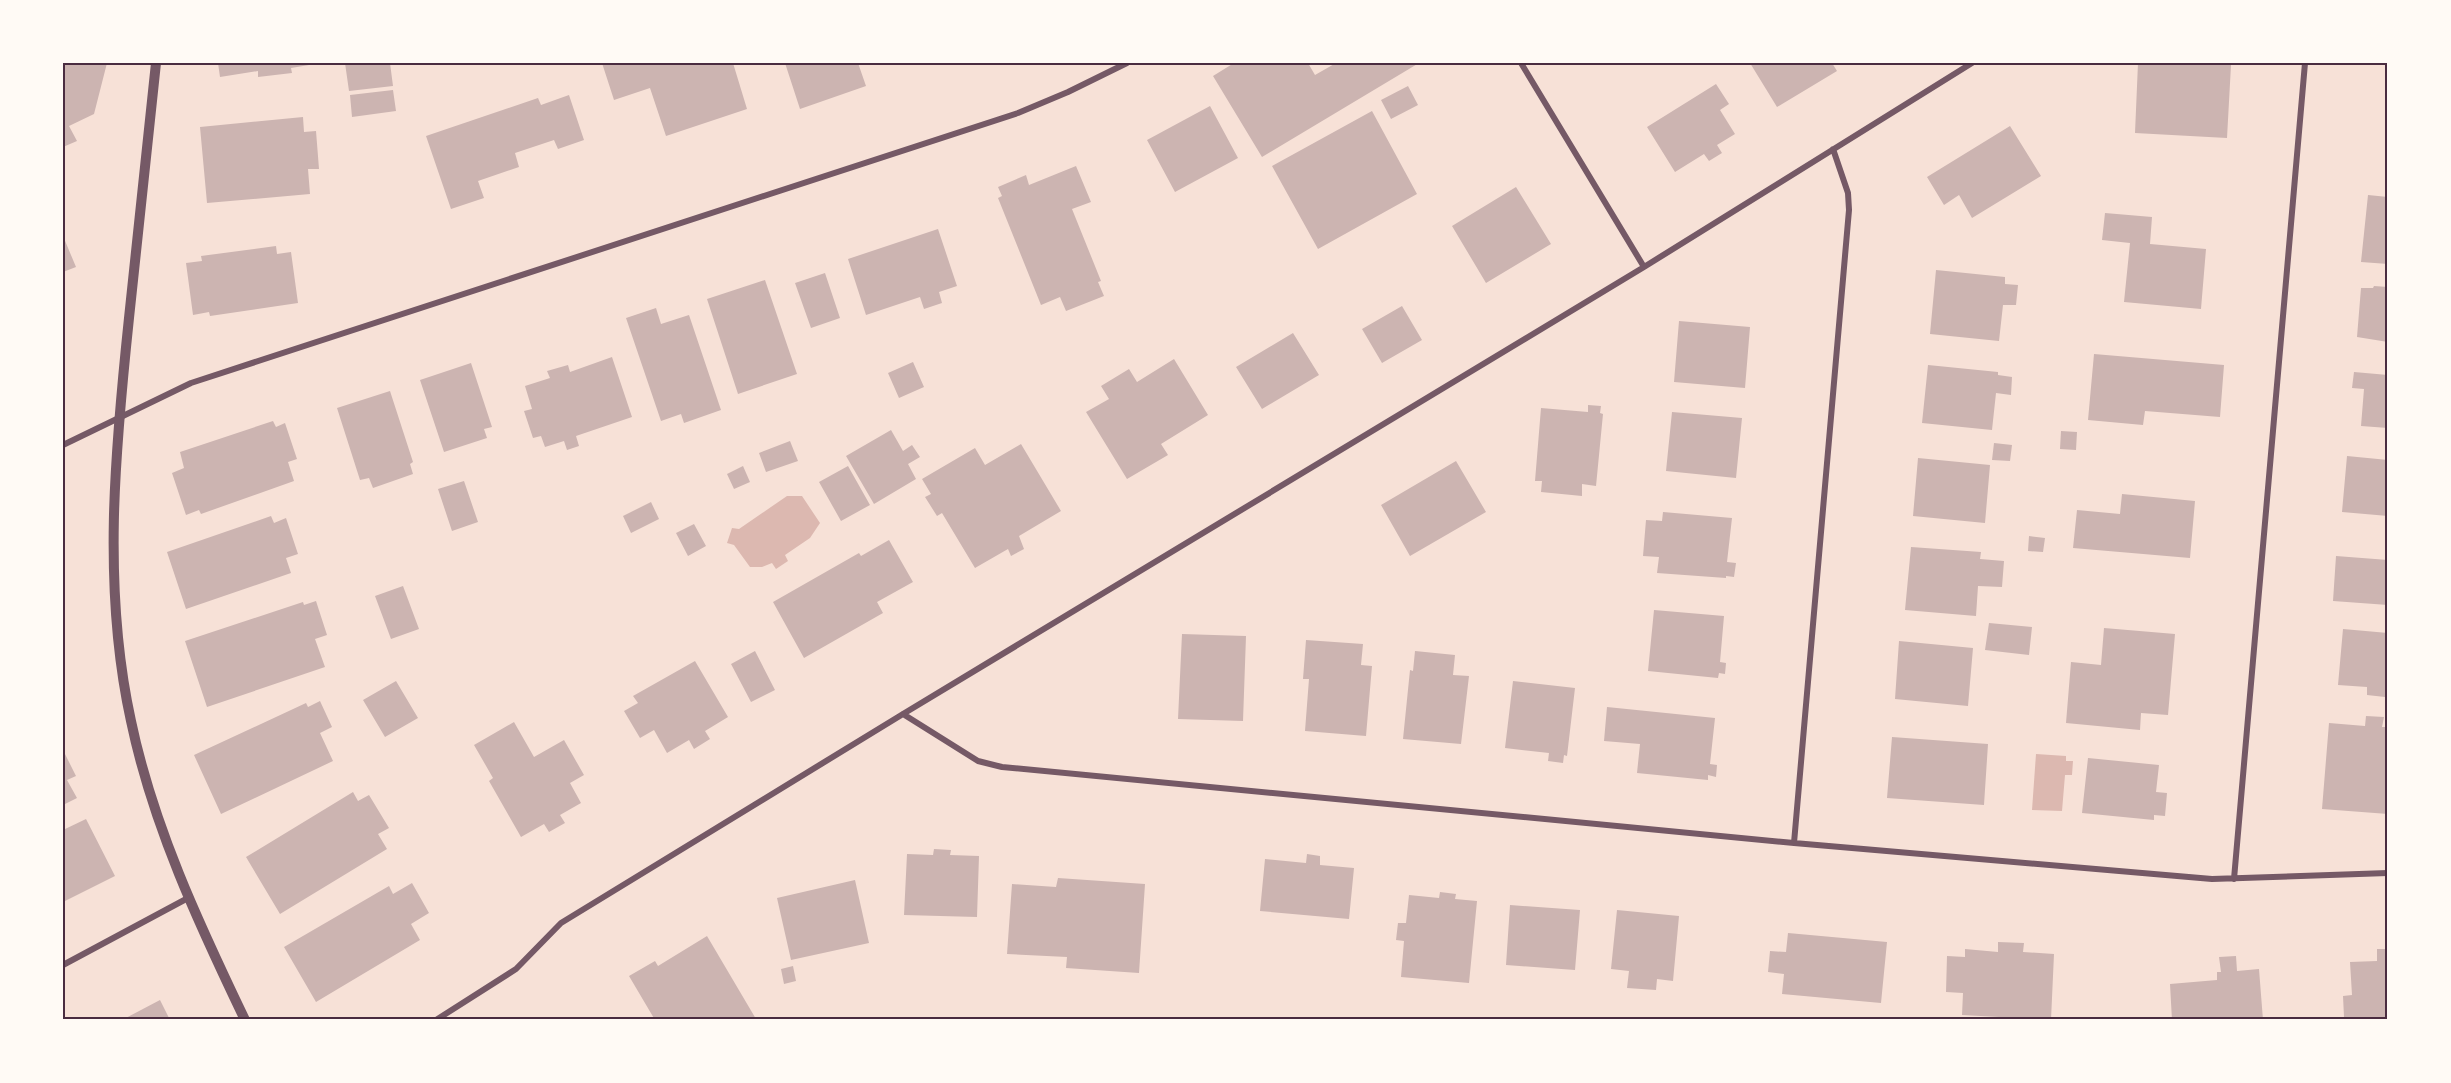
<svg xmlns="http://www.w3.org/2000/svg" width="2451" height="1083" font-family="'Roboto Condensed',sans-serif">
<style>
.water{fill:#dcb8b0}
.building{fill:#ccb4b1}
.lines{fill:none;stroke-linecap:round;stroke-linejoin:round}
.minor{stroke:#755966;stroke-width:6}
.tertiary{stroke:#755966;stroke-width:10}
.neatline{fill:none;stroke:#4a2c40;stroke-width:2}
</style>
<rect width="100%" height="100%" fill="#f7e1d7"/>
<!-- water -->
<path class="water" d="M787,496h15l18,27 -10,15 -25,17 3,6 -12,8 -4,-6 -10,4h-12l-16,-22 -7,-2 5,-15 7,1z
M2036,754l30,2v5h7l-1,14h-7l-3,36 -30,-1z"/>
<!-- building -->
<path class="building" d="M63,63h44l-13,51 -25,12 8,15 -14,6z
M218,63h97v1l-24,4 1,5 -34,4v-6l-38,6z
M345,63h45l3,23 -44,5z
M602,63h131l14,46 -81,27 -16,-48 -36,12z
M785,63h73l8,23 -66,23z
M1234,63h74l7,12 21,-12h83l-157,94 -49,-81z
M1750,63h82l5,8 -60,36z
M2138,63l93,2 -4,73 -92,-5z
M1716,84l13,20 -9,6 15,24 -18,11 5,8 -13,8 -5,-7 -29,18 -28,-45z
M1408,86l10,19 -27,14 -10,-19z
M393,90l3,21 -44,6 -2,-22z
M569,95l15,45 -26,9 -4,-9 -39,13 4,14 -41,14 6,17 -33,11 -25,-73 112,-38 3,7z
M1210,106l28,52 -63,34 -28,-52z
M1372,111l45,83 -99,55 -46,-83z
M303,117l1,15 12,-1 3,38h-11l2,25 -103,9 -7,-76z
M2010,126l31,50 -69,42 -13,-23 -15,10 -17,-28z
M1076,166l15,36 -19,7 29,72 -3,1 6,14 -38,15 -6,-14 -19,8 -43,-107 4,-2 -4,-9 28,-12 3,10z
M1516,187l35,57 -65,39 -34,-57z
M2368,195l20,2v67l-27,-2z
M2105,213l47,4 -2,27 56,5 -5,60 -77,-7 6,-59 -28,-3z
M938,229l19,57 -18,6 3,11 -18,6 -4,-12 -54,18 -18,-56z
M63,236l13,31 -13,5z
M276,246l1,8 14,-2 7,51 -88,13 -1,-4 -16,3 -7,-52 16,-2 -1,-5z
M1936,270l69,7v7l13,1 -2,20h-13l-4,36 -69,-7z
M825,273l15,45 -29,10 -16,-45z
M765,280l32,94 -59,20 -31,-95z
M2374,286l14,1v55l-31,-5 4,-49h12z
M1402,306l20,34 -40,23 -20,-34z
M656,308l5,16 28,-9 32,95 -37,13 -3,-9 -20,7 -35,-103z
M1679,321l71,6 -5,61 -71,-6z
M1293,333l26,42 -57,34 -26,-42z
M2094,354l130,11 -4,52 -75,-6 -2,14 -55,-5z
M612,357l20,60 -56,19 3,10 -12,4 -3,-9 -19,6 -4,-11 -8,2 -9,-27 8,-2 -7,-23 25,-8 -3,-7 21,-6 2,7z
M1174,359l34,56 -47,29 7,11 -41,24 -41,-67 23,-13 -8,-13 28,-17 8,13z
M913,362l11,25 -25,11 -11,-25z
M471,363l21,64 -8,2 3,9 -43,14 -24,-72z
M1928,365l70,7v3l14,2 -1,18 -15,-2 -4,37 -70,-7z
M2354,372l34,3v53l-27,-2 3,-37 -12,-1z
M390,391l23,71 -3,2 3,10 -40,14 -4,-10 -9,2 -23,-72z
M1588,405l13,1 -1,7 3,1 -7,72 -14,-2v12l-41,-4 1,-11h-7l6,-73 47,4z
M1672,412l70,6 -6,60 -70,-7z
M273,421l3,6 9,-4 12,36 -9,3 6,19 -93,33 -2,-4 -13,5 -14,-42 12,-5 -4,-16z
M891,430l12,21 9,-6 8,12 -12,7 8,15 -42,25 -28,-48z
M2061,431l16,1 -1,18 -16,-1z
M790,441l8,20 -32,11 -7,-19z
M1994,443l18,2 -2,16 -18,-1z
M1021,444l40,67 -42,25 5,13 -13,7 -3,-7 -33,19 -33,-55 -5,3 -12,-19 6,-3 -9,-15 53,-31 10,17z
M2347,456l41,4v56l-46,-4z
M1918,458l72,7 -5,58 -72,-7z
M1456,461l30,51 -76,44 -29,-51z
M743,466l7,16 -16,7 -7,-15z
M848,466l22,39 -29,16 -22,-39z
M464,481l14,41 -26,9 -14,-42z
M2122,494l73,7 -5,57 -117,-10 4,-38 43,4z
M651,502l8,17 -28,14 -8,-17z
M1663,512l69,6 -5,44 9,1 -2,14 -8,-1v2l-69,-5 2,-16 -16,-1 3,-36 16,1z
M271,516l3,7 12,-5 12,36 -12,4 5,15 -105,36 -19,-57z
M694,524l12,22 -18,10 -12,-23z
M2029,536l16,2 -2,14 -15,-1z
M889,540l24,42 -36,20 6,11 -79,45 -31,-56 86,-49 2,3z
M1911,547l70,5 -1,7 24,2 -2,26 -24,-1 -2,30 -71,-6z
M2336,556l52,4v45l-55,-4z
M403,586l16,43 -28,10 -16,-43z
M316,601l11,34 -12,4 10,28 -118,40 -22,-66 118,-39 1,3z
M1654,610l70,6 -4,46 6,1 -1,11 -6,-1 -1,5 -70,-7z
M1989,623l43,4 -3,28 -44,-5z
M2104,628l71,6 -7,81 -27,-2 -1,17 -74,-7 5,-61 30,3z
M2343,629l45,4v56h-3v8l-18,-2v-8l-29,-2z
M1182,634l64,2 -3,85 -65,-2z
M1306,640l57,4 -2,21 11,1 -6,70 -61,-5 4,-52h-6z
M1899,641l74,7 -5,58 -73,-7z
M755,651l20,39 -24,12 -20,-38z
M1415,651l40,4 -2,20 16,1 -8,68 -58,-5 7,-69 3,1z
M695,661l33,56 -23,14 5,8 -16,10 -5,-9 -22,13 -13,-23 -14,8 -16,-27 14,-8 -5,-7z
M396,681l22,37 -33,19 -22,-37z
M1513,681l62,7 -8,68 -3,-1 -1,8 -15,-2 1,-8 -44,-5z
M320,701l12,26 -12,6 13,28 -112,53 -27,-59 112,-52 2,4z
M1607,707l108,11 -5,46 7,1 -1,12 -8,-2v5l-71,-7 3,-29 -36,-3z
M2366,716l18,1 -2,10h6v87l-66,-5 7,-86 36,3z
M514,722l20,35 30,-17 20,35 -14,8 11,20 -21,12 5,8 -16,9 -5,-8 -23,13 -32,-56 4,-3 -19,-33z
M1892,737l96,7 -4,61 -97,-7z
M63,750l13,26 -9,4 10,18 -14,7z
M2088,758l71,7 -3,27 11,1 -2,23 -11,-1v5l-72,-7z
M353,792l5,9 11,-6 20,33 -11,6 9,15 -107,65 -34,-57z
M86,819l29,57 -52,26v-72z
M934,849l17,1 -1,5 29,1 -2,61 -73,-2 3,-61 26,1z
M1307,854l13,2v9l34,3 -5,51 -89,-8 5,-52 41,4z
M1058,878l87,6 -6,89 -73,-5 1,-11 -60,-3 5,-70 44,3z
M855,880l14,63 -78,17 -14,-62z
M412,883l17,30 -18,11 9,16 -104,62 -32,-55 105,-61 4,8z
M1440,892l16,2 -1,5 22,2 -8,82 -68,-6 3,-36 -8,-1 2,-17h8l3,-28 30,3z
M1510,905l70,5 -5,60 -69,-5z
M1617,910l62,6 -6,65 -16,-2 -1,11 -29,-2 2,-17 -18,-2z
M1788,933l99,9 -6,61 -99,-9 2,-20 -16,-2 2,-21 16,1z
M707,936l49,83 -101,1 -26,-44 26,-15 3,5z
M1998,942l26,1 -1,9 31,2 -3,66h-52v-3l-37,-2 1,-22 -17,-1 1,-36 18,1v-8l33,3z
M2377,949h11v71h-35v-3h-9l-1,-21 9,-1 -2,-33 27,-1z
M2236,956l1,15 22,-2 4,51h-91l-2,-36 47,-4v-8h4l-2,-15z
M793,966l3,15 -12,3 -3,-15z
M160,1000l10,20h-48z"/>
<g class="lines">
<!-- minor -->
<path class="minor" d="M1521,63l123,204
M63,445l128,-62 827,-270 50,-21 59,-29
M903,714l75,47 24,6 792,76 418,36 176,-6
M1794,843l55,-633 -1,-17 -15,-44
M2234,879l71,-816
M63,965l125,-67
M436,1020l80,-51 45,-46 342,-209 741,-447 328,-204"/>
<!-- tertiary -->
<path class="tertiary" d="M156,63c-9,85 -18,170 -27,255 -14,133 -27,271 2,403 22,105 68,203 114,299"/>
</g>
<!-- border -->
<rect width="2451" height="1083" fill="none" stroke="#fffaf5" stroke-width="129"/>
<rect x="64" y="64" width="2322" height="954" class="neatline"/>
</svg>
